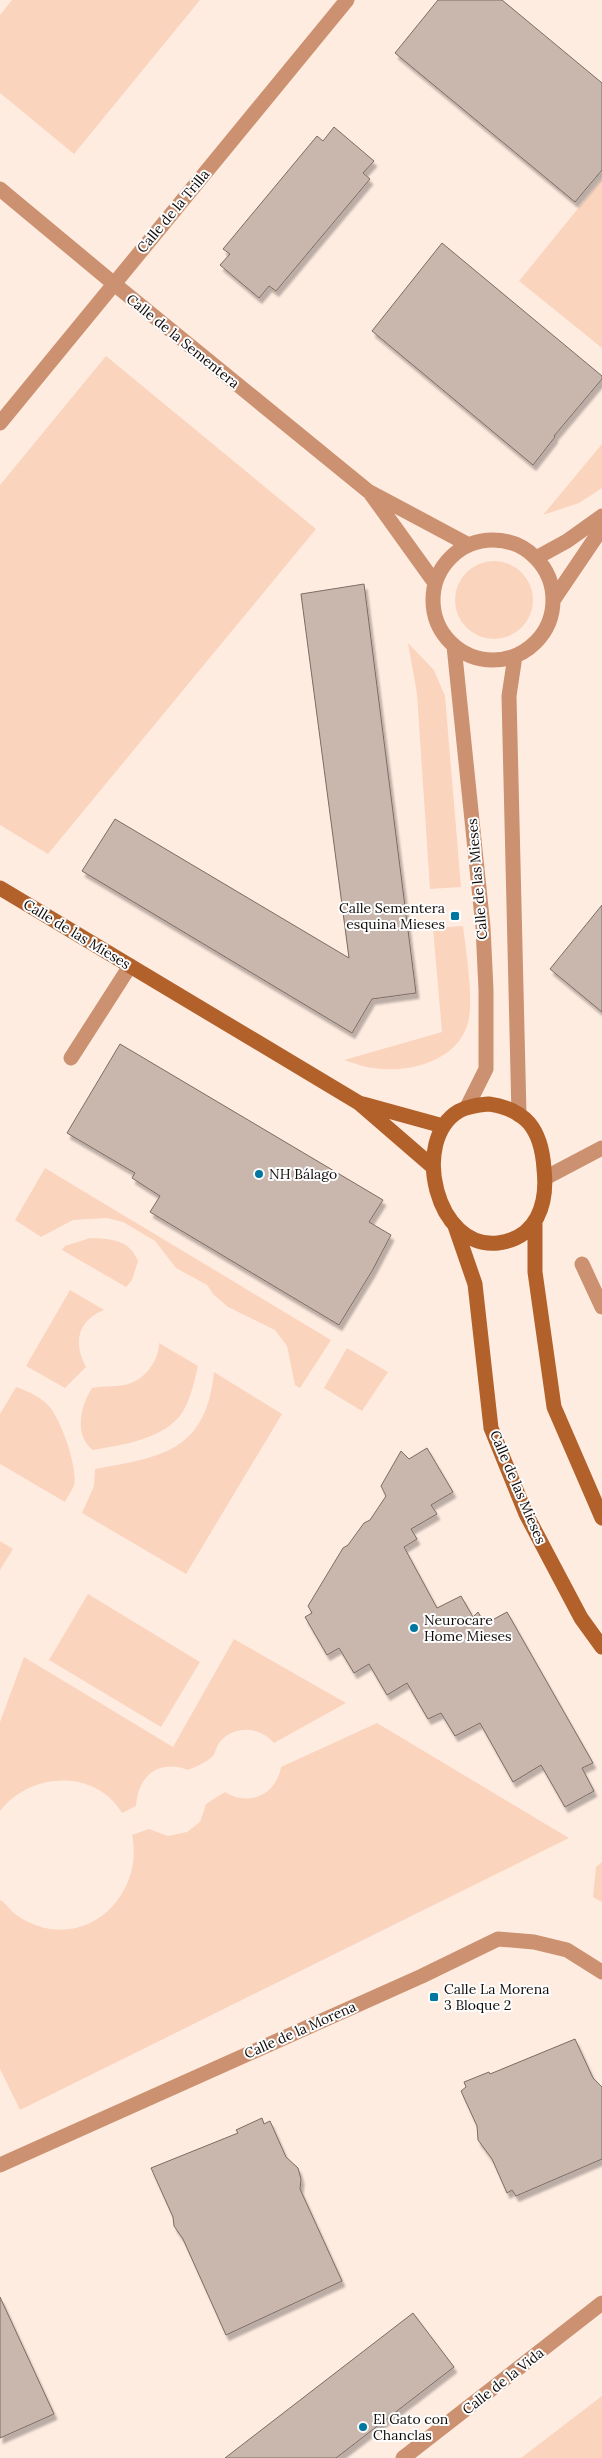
<svg xmlns="http://www.w3.org/2000/svg" width="602" height="2458" font-family="Lora,serif">
<style>
.green{fill:#fbd4be}
.building{fill:#c9b7ad;stroke:#7c6c63;filter:url(#shadow)}
.lines{fill:none;stroke-linecap:round;stroke-linejoin:round}
.lane{stroke:#cb9170;stroke-width:15}
.street{stroke:#cb9170;stroke-width:15}
.secondary{stroke:#b3612a;stroke-width:15}
.poi-dot{fill:#0077a0;stroke:#fdfdfd;stroke-width:2}
.labels{text-anchor:middle;stroke-width:4;stroke-linejoin:round;paint-order:stroke}
.street-label{font-size:14px;fill:#110b08;stroke:#fdfdfd}
.poi-label{font-size:14px;fill:#110b08;stroke:#fdfdfd;text-anchor:start}
</style>
<defs>
<filter id="shadow"><feDropShadow dx="3" dy="5.5" stdDeviation="1" flood-color="#0004"/></filter>
</defs>
<rect width="100%" height="100%" fill="#ffece1"/>
<!-- green -->
<path class="green" d="M12,0h188l-126,154 -74,-61v-78z
M602,179v169l-83,-67z
M106,356l210,173 -268,325 -48,-29v-340z
M602,444v44l-23,15 -36,12z
M455 600a39 39 0 1 1 78 0a39 39 0 1 1-78 0Z
M408,643l26,27 11,26 16,191 -31,2 -13,-195z
M463,926c3,26 10,67 6,92 -7,42 -59,56 -96,50 -10,-1 -19,-5 -29,-8l98,-28 -9,-104z
M45,1168l286,172 -31,48 -5,-3 -8,-39 -12,-16 -47,-23 -15,-13 -6,-9 -31,-17 -21,-27 -32,-19 -16,-4 -34,2 -32,17 -26,-17z
M90,1238c21,1 39,1 48,23l-6,19 -6,7 -64,-37 3,-4z
M70,1290l34,20c-27,11 -31,33 -18,57l-21,21 -39,-22z
M159,1343l39,23c-4,16 -8,38 -19,51 -20,23 -58,28 -86,33 -20,-15 -12,-45 -1,-62 13,-3 27,0 39,-5 16,-6 28,-24 28,-40z
M347,1348l41,24 -26,39 -38,-23z
M214,1372l68,42 -96,160 -104,-61 12,-27 1,-17c66,-12 111,-17 119,-97z
M16,1387c11,4 21,8 30,16 14,12 32,64 28,82 -2,6 -7,12 -9,17l-65,-38v-50z
M0,1541l13,8 -13,21z
M88,1594l112,68 -39,65 -112,-67z
M234,1639l112,64 -72,40c-15,-17 -40,-18 -55,0 -3,4 -3,10 -7,14 -5,5 -17,10 -24,13 -29,-11 -50,5 -52,36l-14,7c-27,-45 -92,-41 -122,-2v-89l24,-65 149,90z
M377,1723l192,115 -549,272 -20,-41v-169c5,2 9,9 14,13 8,7 20,12 31,15 55,12 98,-41 87,-93l17,-6 19,7 19,-4 13,-10 6,-18 19,-12c24,15 51,3 56,-25z
M602,1862v40l-9,-5 3,-30z
M602,2396v62h-81z"/>
<!-- building -->
<path class="building" d="M438,0h64l100,83v87l-27,32 -180,-149z
M334,127l40,34 -11,12 7,6 -94,112 -7,-5 -10,12 -39,-33 10,-11 -7,-5 94,-113 6,5z
M442,243l160,133v3l-48,57 1,1 -22,28 -161,-134z
M364,584l52,409 -44,6 -20,34 -270,-162 33,-52 234,139 -48,-364z
M602,905v107l-52,-43z
M120,1044l263,156 -14,22 22,13 -19,36 -33,54 -189,-113 10,-16 -28,-18 3,-5 -68,-40z
M427,1448l26,44 -22,13 6,9 -26,15 6,10 -13,8 33,61 24,-12 12,21 5,-5 7,12 22,-12 86,151 -11,5 12,23 -29,16 -24,-42 -28,17 -33,-59 -25,13 -14,-23 -13,6 -21,-36 -20,12 -18,-31 -15,9 -15,-25 -12,7 -22,-38 7,-4 -4,-7 35,-58 5,-3 16,-22 6,-3 16,-24 -5,-10 20,-35 8,8z
M575,2039l18,39 9,9v72l-86,37 -4,-6 -5,3 -15,-34 -14,-19 -1,-14 -16,-35 5,-4 -2,-5 25,-10 1,2z
M262,2118l2,6 6,-3 16,36 12,11 3,11 -1,10 42,92 -116,54 -43,-96 -9,-13 -1,-9 -22,-49 87,-35 -2,-3z
M0,2297l54,117 -54,24z
M413,2313l41,54 -118,91h-111z"/>
<g class="lines">
<!-- lane -->
<path class="lane" d="M71,1058l59,-92
M582,1264l20,43"/>
<!-- street -->
<path class="street" d="M0,189l113,94 255,208 101,54
M0,423l347,-423
M371,494l64,89
M433 600a60 60 0 1 1 120 0a60 60 0 1 1-120 0Z
M536,558l31,-17 35,-25
M554,599l48,-71
M454,646l29,281 3,63v79l-19,38
M515,656l-6,40 10,419
M545,1178l57,-30
M0,2165l422,-189 76,-37 36,3 33,8 35,22
M403,2458l199,-155"/>
<!-- secondary -->
<path class="secondary" d="M0,888l359,215 74,64
M363,1104l80,22
M489,1104c15,2 29,7 40,19 11,13 14,30 15,46 4,35 -7,69 -46,74 -62,7 -88,-103 -39,-132 9,-5 20,-6 30,-7z
M535,1224v48l19,135 48,111
M455,1226l20,58 16,144 35,86 55,104 21,29"/>
</g>
<!-- markers -->
<g class="poi-dot">
<rect x="450" y="911" width="10" height="10" rx="2.5"/>
<circle cx="259" cy="1174" r="5"/>
<circle cx="414" cy="1628" r="5"/>
<rect x="429" y="1992" width="10" height="10" rx="2.5"/>
<circle cx="363" cy="2427" r="5"/>
</g>
<g class="labels">
<!-- street labels -->
<g class="street-label">
<text transform="translate(173 211) rotate(-50)" y="5">Calle de la Trilla</text>
<text transform="translate(183 341) rotate(39)" y="5">Calle de la Sementera</text>
<text transform="translate(477 879) rotate(-95)" y="5">Calle de las Mieses</text>
<text transform="translate(77 934) rotate(31)" y="5">Calle de las Mieses</text>
<text transform="translate(518 1487) rotate(67)" y="5">Calle de las Mieses</text>
<text transform="translate(300 2030) rotate(-24)" y="5">Calle de la Morena</text>
<text transform="translate(503 2381) rotate(-38)" y="5">Calle de la Vida</text>
</g>
<!-- poi labels -->
<g class="poi-label">
<text x="445" y="913" text-anchor="end">Calle Sementera<tspan x="445" dy="16">esquina Mieses</tspan></text>
<text x="269" y="1179">NH Bálago</text>
<text x="424" y="1625">Neurocare<tspan x="424" dy="16">Home Mieses</tspan></text>
<text x="444" y="1994">Calle La Morena<tspan x="444" dy="16">3 Bloque 2</tspan></text>
<text x="373" y="2424">El Gato con<tspan x="373" dy="16">Chanclas</tspan></text>
</g>
</g>
</svg>
